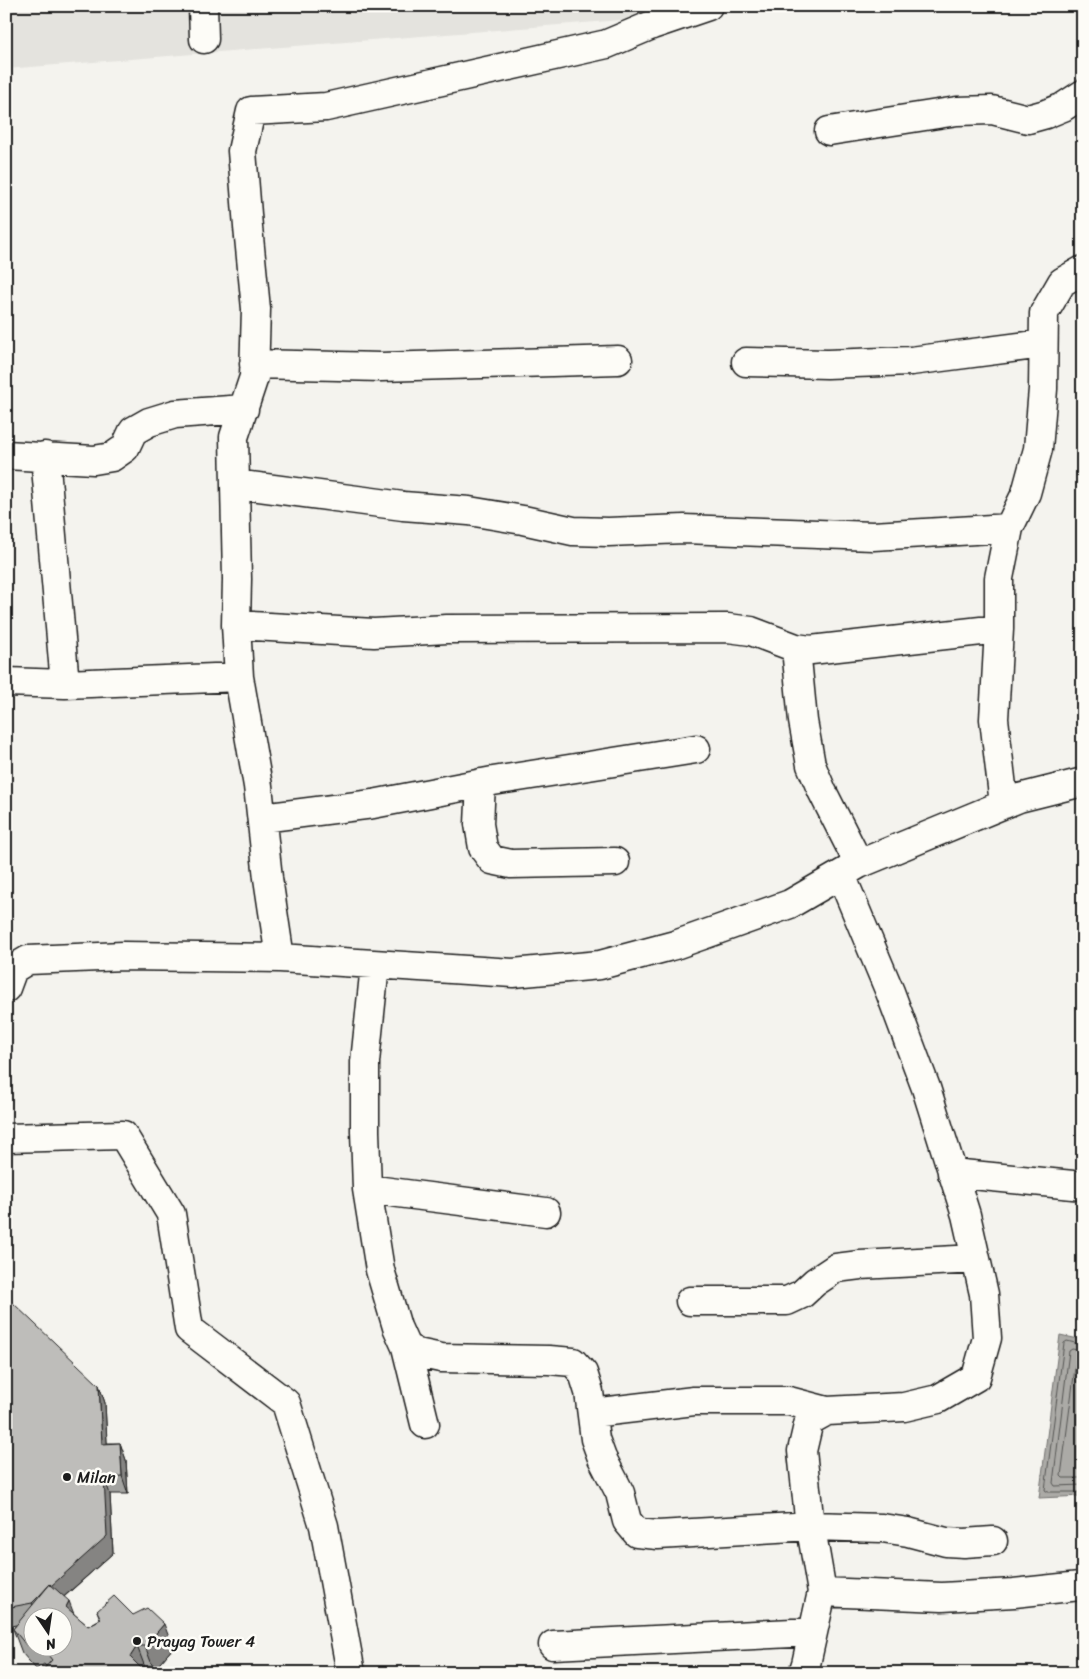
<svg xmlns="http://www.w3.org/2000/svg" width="1089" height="1679" font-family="Sriracha,sans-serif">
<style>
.built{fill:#e4e3de}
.water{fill:#abaaa6;stroke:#72716f}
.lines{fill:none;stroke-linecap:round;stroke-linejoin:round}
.shore{stroke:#555553;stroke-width:1}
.minor-casing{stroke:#1c1c1c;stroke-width:31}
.minor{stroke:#fdfcf7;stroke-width:28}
.wall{fill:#a3a3a0;stroke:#1c1c1c;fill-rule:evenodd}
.shaded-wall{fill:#858482;stroke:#1c1c1c}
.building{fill:#bebdba;stroke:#1c1c1c}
.poi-dot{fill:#1c1c1c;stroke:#fdfcf7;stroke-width:2}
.labels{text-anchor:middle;stroke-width:5;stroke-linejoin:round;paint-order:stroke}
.poi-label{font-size:16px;fill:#1c1c1c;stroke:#fdfcf7;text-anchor:start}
</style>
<rect width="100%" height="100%" fill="#f4f3ee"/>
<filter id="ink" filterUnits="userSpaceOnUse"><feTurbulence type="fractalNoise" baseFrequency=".02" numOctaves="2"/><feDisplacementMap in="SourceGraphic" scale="10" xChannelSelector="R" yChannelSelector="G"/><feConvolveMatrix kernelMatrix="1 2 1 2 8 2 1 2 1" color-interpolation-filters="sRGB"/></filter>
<g filter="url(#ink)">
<!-- built -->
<path class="built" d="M6,6h652l1,11 -653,52z"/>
<!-- water -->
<path class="water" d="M1060,1335l23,5v156l-44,2z"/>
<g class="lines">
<!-- shore -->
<path class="shore" d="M1083,1345l-16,-4 -3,2 -19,147 3,2h35
M1083,1351l-11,-2 -3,2 -16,132 2,3 28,-1
M1083,1359l-5,-1 -2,2 -15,116 2,2h20"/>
<!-- minor casing -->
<g class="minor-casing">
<path id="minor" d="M203,6l1,33
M829,131l128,-20 35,-1 36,9 18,-5 17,-7 20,-13
M746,362l81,2 84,-3 132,-17
M254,364l127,3 237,-7
M6,455l88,5 18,-3 13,-9 8,-17 16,-9 26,-8 69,-5
M45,456l20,228
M235,484l168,22 66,5 54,9 50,11 35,1 76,-3 189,7 136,-8
M236,625l138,8 73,-4 281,-1 23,3 45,17 15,2 188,-21
M796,648l7,73 8,44 11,26 37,73
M6,682l59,2 174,-7
M481,783l-2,41 4,24 9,12 19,4 104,-2
M1004,804l-10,-85 5,-90v-51l10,-50 17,-35 12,-44 5,-60 1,-76 18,-31 21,-12
M262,818l111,-14 120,-23 203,-32
M280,958l233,15 87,-8 75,-20 115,-41 69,-40 160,-66 64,-16
M375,965l-10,97v69l2,58 13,81 17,57 9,20 11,6 24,5 108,2 24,2 10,11 6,19 6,47 7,19 18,35 7,28 10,12 21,2 153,-9 71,2 26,4 38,10 18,1 29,-2
M6,988l7,-19 15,-9 95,-4 157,2 -12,-80 -10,-92 -19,-109 -3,-52 1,-46 -3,-142 20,-60 2,-68 -8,-82 -6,-76 9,-40 75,-4 281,-63 45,-19 56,-19
M6,1138l117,-3 48,79 18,115 97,74 38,123 27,147
M952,1173l131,13
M367,1189l179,23
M690,1301h97l15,-7 13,-12 21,-14 24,-3 116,-6
M406,1347l19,77
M592,1413l102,-12h95l38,10
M822,1592l120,5 72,-4 66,-7
M553,1645l260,-13
M803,1673l3,-9 16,-72 -13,-75 -7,-66 7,-30 18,-10 77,-4 34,-8 38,-22 11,-39 -3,-44 -18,-79 -40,-127 -36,-96 -49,-117"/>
</g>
<!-- minor -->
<use href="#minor" class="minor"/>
</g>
<!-- wall -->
<path class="wall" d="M6,1310l93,75 6,18 2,40h13l6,17 2,34h-18l3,59 -49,44 10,17 14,12 12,-7 -3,-8 36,4 40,33 -19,22 -108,-4 -2,-2 -8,5 -14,-16 -9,-24 3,-4 -10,2zM32,1616l30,30h-30z"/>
<!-- shaded-wall -->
<path class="shaded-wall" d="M99,1385l6,18 3,58 -6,-17z
M120,1443l6,17 2,34 -6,-18z
M104,1477l6,17 3,59 -71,63h-6l-4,-13z
M69,1601l9,24 -12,-18z
M164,1624l9,24 -19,22 -9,-24z
M137,1646l9,24 -2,3 -14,-16z"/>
<!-- building -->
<path class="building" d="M13,1303l86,82 3,59 18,-1 2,33 -18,1 3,59 -56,50 -1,-2 -10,11 -8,8 -26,5v-298z
M50,1584l19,17 -3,6 22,19 13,-7 -4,-8 17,-15 19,19 14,-7 17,16 -19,22h-8l-7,11 14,14 5,-6 7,8h-116l12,-13 -11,-14h21v-30h-30v26l-5,4 -14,-17z"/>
</g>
<!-- markers -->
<g class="poi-dot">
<circle cx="67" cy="1477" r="5"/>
<circle cx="137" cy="1641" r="5"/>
</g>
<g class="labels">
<!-- poi labels -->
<g class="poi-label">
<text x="77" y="1483">Milan</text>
<text x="147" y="1647">Prayag Tower 4</text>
</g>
</g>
<!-- margin -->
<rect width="1089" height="1679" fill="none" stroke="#fdfcf7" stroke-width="25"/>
<rect x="12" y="12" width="1064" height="1654" fill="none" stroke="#1c1c1c" stroke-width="2" filter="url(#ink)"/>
<!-- north arrow -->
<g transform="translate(48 1632) rotate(167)"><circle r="24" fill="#fdfcf7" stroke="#a3a29f"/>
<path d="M0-4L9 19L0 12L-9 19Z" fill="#1c1c1c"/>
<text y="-8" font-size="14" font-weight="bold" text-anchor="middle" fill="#1c1c1c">N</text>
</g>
</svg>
